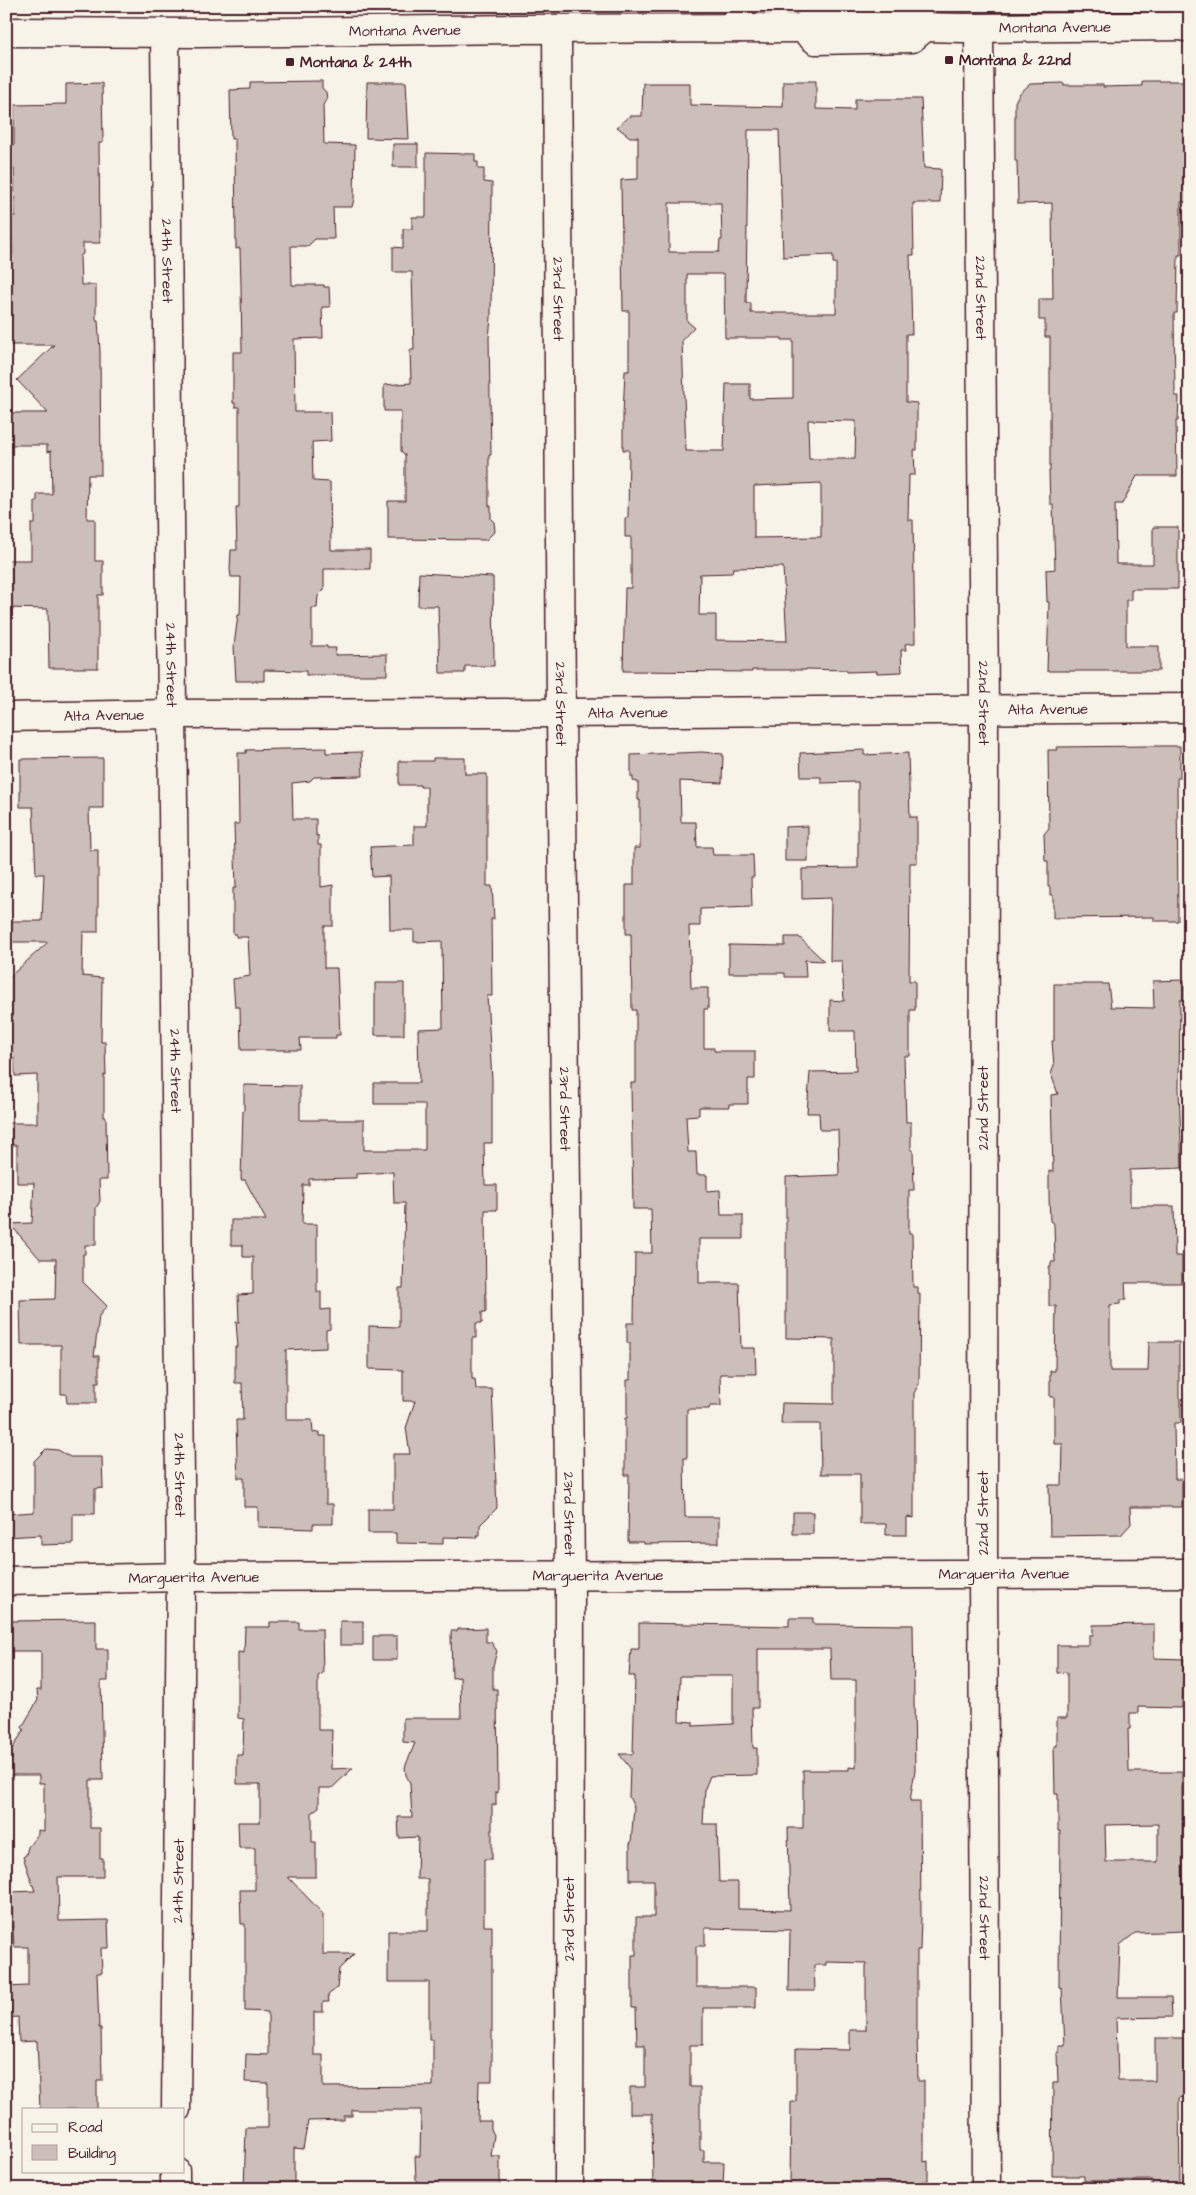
<svg xmlns="http://www.w3.org/2000/svg" width="1196" height="2195" font-family="'Architects Daughter',sans-serif">
<style>
.building{fill:#ccbfb9;stroke:#4a1f2b;fill-rule:evenodd}
.lines{fill:none;stroke-linecap:round;stroke-linejoin:round}
.street-casing{stroke:#4a1f2b;stroke-width:31}
.secondary-casing{stroke:#4a1f2b;stroke-width:31}
.street{stroke:#f7f3e8;stroke-width:28}
.secondary{stroke:#f7f3e8;stroke-width:28}
.poi-dot{fill:#4a1f2b;stroke:#f7f3e8;stroke-width:2}
.labels{text-anchor:middle;stroke-width:4;stroke-linejoin:round;paint-order:stroke}
.street-label{font-size:15px;fill:#4a1f2b;stroke:#f7f3e8}
.poi-label{font-size:15px;font-weight:bold;fill:#4a1f2b;stroke:#f7f3e8;text-anchor:start}
</style>
<rect width="100%" height="100%" fill="#f7f3e8"/>
<filter id="ink" filterUnits="userSpaceOnUse"><feTurbulence type="fractalNoise" baseFrequency=".02" numOctaves="2"/><feDisplacementMap in="SourceGraphic" scale="10" xChannelSelector="R" yChannelSelector="G"/><feConvolveMatrix kernelMatrix="1 2 1 2 8 2 1 2 1" color-interpolation-filters="sRGB"/></filter>
<g filter="url(#ink)">
<!-- building -->
<path class="building" d="M322,81v7l4,4 1,7 -4,6 1,39 31,1 -1,54 -2,8h-19l1,32h-19l-7,7h-17l1,39h32v2h5l1,20h-8l1,31 -29,1 1,73h35l1,29 -19,1 1,39 17,1 1,68h39v19h-46v21l-6,6 -1,12h-5v38h15v2h9l-1,7 52,-1v21h-81v-4l-42,-1v11h-28l-2,-35 4,-31h2l1,-38h-10l-1,-8 1,-19h6l-1,-43h3v-100h-4v-4h-2v-51h9l-1,-66 -1,-38 -4,1 -1,-110h-4l-1,-49 20,-1v-7z
M783,81h33v28l39,1v-11h66l3,69 17,1 -1,34h-27l1,52h-4l2,79h-6v68l11,1v47h-3l1,25h-6l-1,45h5l2,123 -10,1 1,6h-5l1,22 -25,1v-2l-30,1 -1,-2 -40,-1v1h-54v2l-129,-1 2,-83h6v-51h-6v-19h3l1,-68h-6v-35l2,-44h4v-60h-6l-2,-131 17,-1v-42h-8l-13,-10 12,-11h13l1,-33h47v22l93,2zM748,130h31l4,127 50,-2v8h3v50h-85v-10h-5zM669,203h52l1,37h-2l-1,12h-50zM687,274h37l1,64h57v2h11v58l-43,1v-15h-24l-2,67h-38l-4,-111 12,-13 -7,-6zM808,420l48,1 -1,38h-46zM821,483v54l-67,1v-52zM783,567l4,74 -71,-1v-25h-17l1,-41 32,-1 1,-5z
M1142,81h46l1,121h-8v53h-3l-1,58h-3l1,83h4l-1,25h-2l1,55h-40l-15,28h-7l1,60h37v-37h25v62h-47v11h-5v46h33v25h-112l2,-69h-2l-1,-32 9,-1 -2,-65h-3l-1,-33h1v-134h-5v-17h-6v-21h14l-1,-96 -34,1 -1,-43h-2v-59l4,-8 11,-10 34,-1v2h39v2l39,-1z
M367,82h39l3,57 -43,-1z
M102,83l1,60h-4l1,100h-17v11l-3,2 1,29h15v35h2l2,31 1,124h-13l-1,44h8v42h8v34h-5v73h-49l-1,-59 -42,-1v-48h25v-36h4v-23h2v-7h15l-1,-43 -4,1v-7h-41v-32h42l-31,-33 37,-35h-48v-90h7l-1,-39h3l-1,-47h-8v-24h8v-40l52,-1v-20z
M393,144h25v23h-25z
M426,153l49,1v8h3v7h6v13l8,1 -1,135 -2,20 2,117h-2v51h2v13l3,3 1,9 -9,9 -98,-1v-38h17v-46l-4,-4v-40h-17v-26l27,-2 -1,-33h4l-2,-78h-19v-25l10,1v-19h9v-12h14z
M419,573l74,4 1,89h-29v7h-25l-2,-67h-20z
M1151,746h29v32h-3l1,143h-24v-4l-101,1v-23h-3v-8h-2v-26h-3l-1,-27 5,-6 -1,-78h9l-1,-3z
M326,748v5l36,-1 1,24 -49,1 -4,4 -18,2 1,36h23v17l2,-1v10h3v42l12,-2v41h-9v42h13l3,67h-4v3h-36l1,12h-60l-1,-43h-5l-2,-28 17,-3 -2,-39h-12v-3h-3v-46h3l-2,-64h5l-1,-71h8v-3z
M864,750v5l44,-2 2,64h7v46h-7l-1,118h6v29h-5v46h-6l2,66h5v28h2l1,40h-5v43h3l1,54h5v7h2l-1,90 -5,9v125l-7,-1v18h-21v-11h-26v-50h-39l-1,-50h-39l1,-21 52,1v-65l-48,-1v-161l53,-2 -1,-45h-18l-1,-17h-12l3,-41 46,-1 -1,-40h-25v-31l14,1 -2,-40h-12l1,-63 -29,1v-30l56,-1v-86l-37,1v-6h-20l-1,-24z
M702,752l21,2 -1,29 -42,-2 1,41h15l1,25h15l1,8h40l1,22h-3l1,30 -52,2v17h-11l2,62h17v21h-4v39h10v3h41v28h-7v25h-19v3h-30v8l-13,1 2,36h8l1,23h10v16l13,-1 1,25h22v24h-44v44h40l2,65h14l1,26h-36l1,32h-11l-1,3h-22v49h-3l1,59h34v26l-75,1v-2h-16l1,-67h-4v-57h2v-38h3v-37h-3v-20h7l1,-70h17l-1,-44h-18l-2,-126h5v-73h-4l-1,-76h-5v-49h8v-37h6v-48h-2v-18l-5,-1v-4h-2v-22z
M103,758v50h-14l1,42h8v82h-15l-1,44 20,2 -1,64h4l1,33h-2v42h2l1,63h-8l1,21 -4,7v37h-11v9h-2v28l24,24 -8,10 -5,40h5v26h-3v21h-29l-1,-9h-5v-49h-40l-1,-45 35,-1 1,-40h-16l-30,-35 22,-1 2,-40h-17v-38h-11v-22h31v-48l-22,1 -1,-18h-8v-78l42,-38h-42v-21h36l2,-47h-8l-3,-67h-13v-48z
M433,758h32v16h22v112h5l2,33h-3l1,77h-5l5,84v63h-8l1,42h12v25h-12l1,102h-4v11h-6v15h-4v41h3l1,10h16l5,119 -17,17v10h-3l1,3 -35,-1v7l-47,-1v-10h-28v-24h25v-55h17l-4,-26 9,-27h-12v-31l-34,-1v-43l30,1v-39h4l2,-85h-11l-1,-31 -37,2v4l-47,1v6h-6l-1,39h15v68h4v18l9,-1v20l-4,1v18l-40,2v70h26l1,13 7,-1v4h6v68h7v20h-20v5l-55,-2v-20h-14v-29h-6l-1,-22 -1,-36h7l-1,-37h-7v-36h3l-2,-25h3l-1,-27 15,-1v-37h-10v-12h-12v-25h35l-21,-40h-4l2,-69h1v-26l56,1v34h64v30h61v-46h-51v-21h45l-1,-54 25,-1 -1,-87 -28,1v-12h-24l-1,-54 -17,1 -2,-30 44,-2v-19h13v-39h-7v-2h-21v-24h34z
M808,826v35h-23v-34z
M785,937h14l25,24 -19,-1 1,17h-21v-4h-56v-28l56,1z
M1184,980l1,20h-5l-1,89 3,79 -52,2v36h44l1,50h7v27h-57l1,17h-6v4l-10,1v66h38l1,-29h30v56h2v25h-7l1,56h7v28h-52l1,17 -10,11 -71,1 -1,-51h13l1,-41h-9v-47h-4v-26h5l1,-65h-7v-39h2v-5h4l-1,-38 -4,-3 -1,-25v-25l4,1 -2,-77 7,-1 -7,-20 3,-8 -2,-25h2v-57h54l3,23 43,1 -1,-27z
M375,983h29v52h-29z
M46,1449l12,1 12,7h32l1,31 -8,1v25h-22v30l-32,1v-10l-35,2v-23l28,-2v-51z
M793,1512h20v22h-20z
M789,1618h24v6l100,1 2,145 -5,31h10l1,117 -1,32h-3v80l1,51h6v81l4,-1v20h-6v3h-106v4h-26l1,-86h5v-53l54,1v-20h16v-67l-40,-1v3h-12l1,26h-26l1,-61 -85,-2v18h-9v41h60v21h-53v37h-13v42h10v63h4v12h20l-1,25h-2v2h-68l-1,-75h-22v-27h15v-42h-8l-1,-37h-4v-53h4v-38h18v-37h-24v-37h1l3,-36 -5,-10 1,-29 -11,-14h14l2,-78h-6l2,-27h8v-26l150,3zM758,1649h72l1,31h25v88l-7,-1v3h-46v58h-15l2,82 -52,-1v-27h-19l-2,-58h-14l2,-36 5,-12 47,-1v-27h-4l-1,-40h6zM680,1676h53v48l-40,2v-4l-14,-1z
M96,1620v29h12v32h-7l2,99h-13v48h10v30h3v19h-45l1,44 49,-1 1,28h-8l1,25h-5l2,55h2l1,53h-5v28h-57l-3,-68 -18,1 -1,-25 -12,1v-31l22,-1v-39h-14l-3,-55 24,-1 -12,-34 3,-2 2,-8 10,-13v-4l6,1v-48h-5v-8h-33v-17l18,-28 -2,-3 16,-27 -1,-10h4v-39h-35v-30z
M340,1621h23v24h-23z
M270,1622h29v7h23l1,44 -5,3v54h14l-1,39 22,-1 -21,20h-13v19l-7,5v30h4v35h-28l35,37v40h31l-15,15 -2,19 -9,7 1,7h-6v10h-9v43h9v32l110,-1v-46h-4v-58h-41v-51h40v-52h-11l1,-42 -19,1 -1,-21h14l-2,-34 -4,-8 -1,-8 10,-24 -12,-1v-24h58l-1,-41 -8,1 -1,-47h7v-2l28,-1v14h5l6,9 -4,15v23h4l1,104 -2,-1v13h-4v54h-8v67h8v155h-13l-1,40h13v8l3,6 -3,21h9v33h-77l-7,-9 -1,-24h5l1,-46h-69v6h-8v4l-36,1 -5,28 -9,-1v41h-50l2,-61h22v-45l-23,-1 1,-28 22,1v-43l-23,-1v-87h-4l-1,-34h15v-42h-16l-1,-26h22v-38h-23v-29h6l1,-36 -6,-1v-66l6,1 1,-26h25z
M1154,1624v34l30,1 -2,49 -44,-1v6h-8v16h-2l1,43h53l1,159 -48,2 -15,12 -2,52h53l1,20 -56,1 2,63h37v-43h28l1,59 -5,1 1,88 -28,1v-7l-68,1v-5h-32l1,-93h5l-1,-30h2v-8h6l-3,-57 -3,-1 1,-156h-2v-37h-3l-1,-48h3v-28h10v-46l-10,1v-28h32v-10h4v-10zM1158,1824v38h-52l-1,-37z
M373,1636h24v24h-24z"/>
<g class="lines">
<!-- street casing -->
<g class="street-casing">
<g id="street">
<path d="M739,6v22"/>
<path d="M1185,6v21"/>
<path id="s1" d="M979,28l5,683 -1,863 3,615"/>
<path id="s2" d="M557,29l4,684 9,862 -1,614"/>
<path id="s3" d="M165,33l16,1544 -5,532"/>
<path id="s4" d="M6,717l166,-3 389,-1 629,-5"/>
<path id="s5" d="M6,1581l175,-4 1009,-4"/>
<path d="M175,2189v-18"/>
</g>
</g>
<!-- secondary casing -->
<g class="secondary-casing">
<g id="secondary">
<path d="M802,28l14,12 96,-2 13,-11"/>
<path id="s6" d="M6,32l193,1 317,-4 286,-1 16,-13 95,1 12,11 38,1 227,-2"/>
</g>
</g>
<!-- street -->
<use href="#street" class="street"/>
<!-- secondary -->
<use href="#secondary" class="secondary"/>
</g>
</g>
<!-- markers -->
<g class="poi-dot">
<rect x="944" y="55" width="10" height="10" rx="2.5"/>
<rect x="285" y="57" width="10" height="10" rx="2.5"/>
</g>
<g class="labels">
<!-- street labels -->
<g class="street-label">
<text dy="5" stroke="none"><textPath href="#s6" startOffset="1058">Montana Avenue</textPath></text>
<text dy="5" stroke="none"><textPath href="#s6" startOffset="399">Montana Avenue</textPath></text>
<text dy="5" stroke="none"><textPath href="#s3" startOffset="228">24th Street</textPath></text>
<text dy="5" stroke="none"><textPath href="#s1" startOffset="270">22nd Street</textPath></text>
<text dy="5" stroke="none"><textPath href="#s2" startOffset="270">23rd Street</textPath></text>
<text dy="5" stroke="none"><textPath href="#s3" startOffset="632">24th Street</textPath></text>
<text dy="5" stroke="none"><textPath href="#s1" startOffset="675">22nd Street</textPath></text>
<text dy="5" stroke="none"><textPath href="#s2" startOffset="675">23rd Street</textPath></text>
<text dy="5" stroke="none"><textPath href="#s4" startOffset="1042">Alta Avenue</textPath></text>
<text dy="5" stroke="none"><textPath href="#s4" startOffset="622">Alta Avenue</textPath></text>
<text dy="5" stroke="none"><textPath href="#s4" startOffset="98">Alta Avenue</textPath></text>
<text dy="5" stroke="none"><textPath href="#s3" startOffset="1038">24th Street</textPath></text>
<text transform="translate(983 1108) rotate(-90)" y="5">22nd Street</text>
<text dy="5" stroke="none"><textPath href="#s2" startOffset="1080">23rd Street</textPath></text>
<text dy="5" stroke="none"><textPath href="#s3" startOffset="1442">24th Street</textPath></text>
<text transform="translate(983 1513) rotate(-90)" y="5">22nd Street</text>
<text dy="5" stroke="none"><textPath href="#s2" startOffset="1485">23rd Street</textPath></text>
<text dy="5" stroke="none"><textPath href="#s5" startOffset="592">Marguerita Avenue</textPath></text>
<text dy="5" stroke="none"><textPath href="#s5" startOffset="998">Marguerita Avenue</textPath></text>
<text dy="5" stroke="none"><textPath href="#s5" startOffset="188">Marguerita Avenue</textPath></text>
<text transform="translate(178 1881) rotate(-89)" y="5">24th Street</text>
<text dy="5" stroke="none"><textPath href="#s1" startOffset="1890">22nd Street</textPath></text>
<text transform="translate(569 1919) rotate(-90)" y="5">23rd Street</text>
</g>
<!-- poi labels -->
<g class="poi-label">
<text x="959" y="65">Montana &amp; 22nd</text>
<text x="300" y="67">Montana &amp; 24th</text>
</g>
</g>
<!-- margin -->
<rect width="1196" height="2195" fill="none" stroke="#f7f3e8" stroke-width="25"/>
<rect x="12" y="12" width="1171" height="2170" fill="none" stroke="#4a1f2b" stroke-width="2" filter="url(#ink)"/>
<!-- legend -->
<rect x="22" y="2108" width="162" height="65" fill="#f7f3e8" stroke="#b29e9c"/>
<rect x="32" y="2124" width="25" height="8" fill="#f7f3e8" stroke="#b29e9c"/>
<text x="68" y="2132" font-size="15" fill="#4a1f2b">Road</text>
<rect x="32" y="2145" width="25" height="15" fill="#ccbfb9" stroke="#b29e9c"/>
<text x="68" y="2158" font-size="15" fill="#4a1f2b">Building</text>
</svg>
